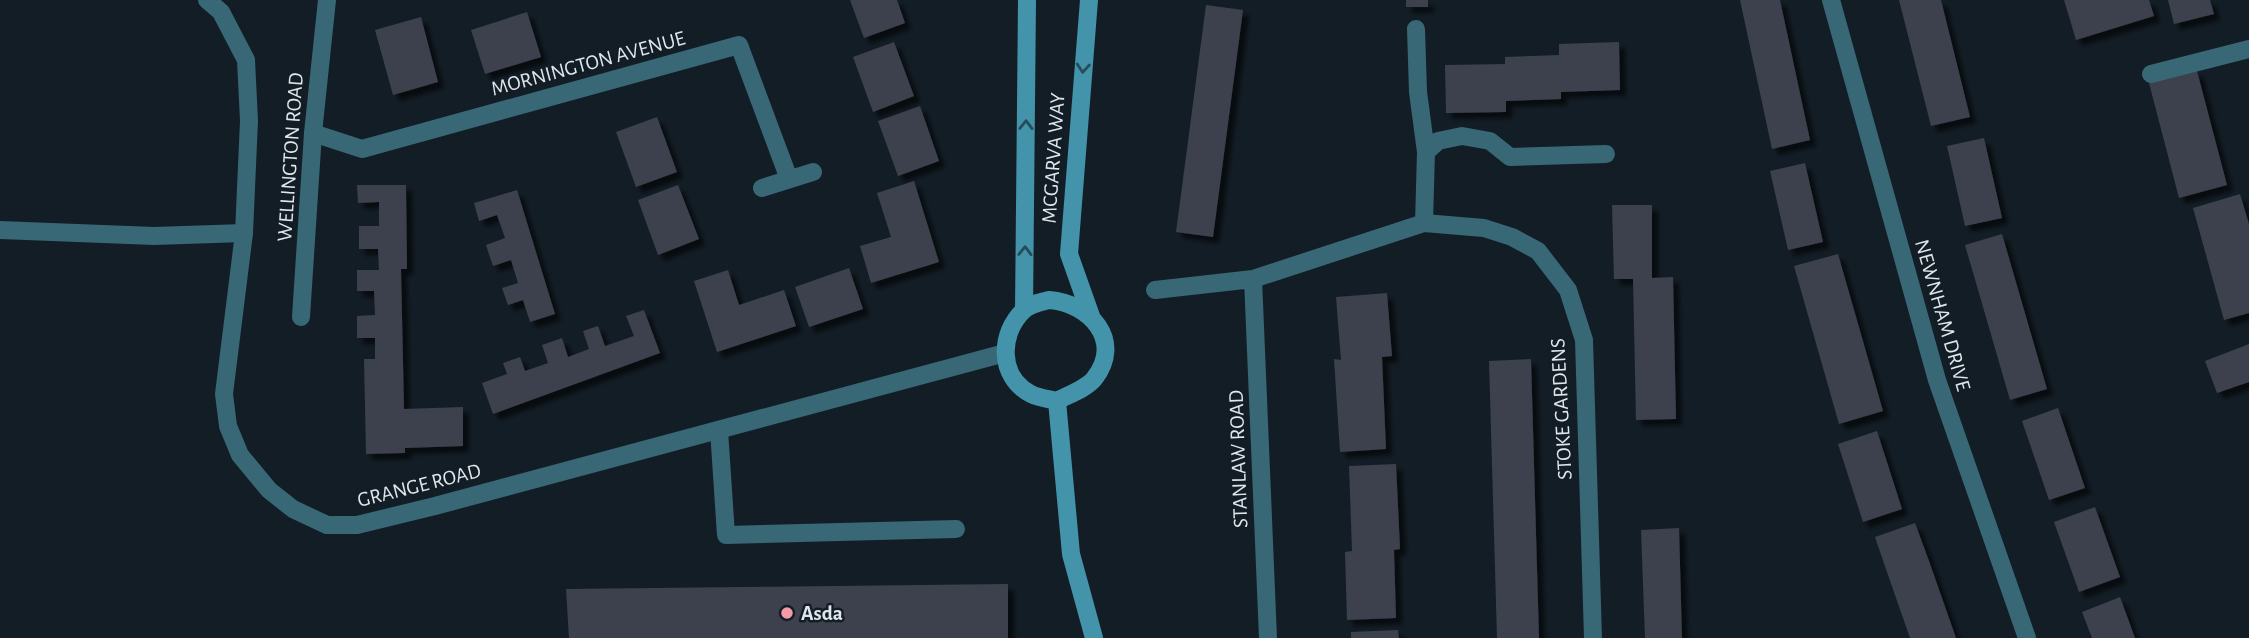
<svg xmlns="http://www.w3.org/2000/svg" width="2249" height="638" font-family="'Alegreya Sans',sans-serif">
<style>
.building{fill:#3c414d;filter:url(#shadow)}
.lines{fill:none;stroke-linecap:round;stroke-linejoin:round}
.lane{stroke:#386776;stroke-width:18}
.street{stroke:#386776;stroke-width:18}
.secondary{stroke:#4393ab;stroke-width:18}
.oneway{stroke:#264c5b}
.poi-dot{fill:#f39aa8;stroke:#131d25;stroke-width:2.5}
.labels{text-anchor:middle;stroke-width:5;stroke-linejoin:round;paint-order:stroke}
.street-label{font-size:21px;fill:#dfe6ec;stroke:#131d25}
.poi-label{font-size:21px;font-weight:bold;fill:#dfe6ec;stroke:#131d25;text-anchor:start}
</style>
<defs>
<filter id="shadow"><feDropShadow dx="6" dy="6" stdDeviation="2" flood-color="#0009"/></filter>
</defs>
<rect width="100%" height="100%" fill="#131d25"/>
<!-- building -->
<path class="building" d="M850,0h47l8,23 -41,15z
M1406,0h22v7h-22z
M1740,0h40l30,140 -38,9z
M1899,0h42l29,117 -39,9z
M2064,0h85l5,16 -78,24z
M2168,0h42l4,14 -40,10z
M1206,5l37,5 -30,227 -37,-5z
M527,12l14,45 -56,17 -14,-44z
M421,17l17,65 -45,13 -18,-65z
M894,42l20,54 -41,16 -20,-55z
M1619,42l1,48 -59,2v7l-55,2v11l-60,1 -1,-48 60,-1v-7l54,-2v-11z
M2197,71l30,114 -48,13 -30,-115z
M920,106l19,55 -41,15 -20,-55z
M657,117l20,55 -41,15 -20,-55z
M1984,138l18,80 -37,8 -18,-80z
M1805,163l18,79 -35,8 -18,-79z
M914,181l25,81 -68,21 -11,-37 31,-9 -14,-44z
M357,185h49l1,84h-6l3,140 59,-2v39l-58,2v5l-39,1 -2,-95h11v-21h-18v-22l18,-1 -1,-24h-17v-21h22l-1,-21h-19v-23h20v-24l-21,1z
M678,185l21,54 -41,16 -20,-55z
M517,190l38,124 -25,8 -7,-22 -15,5 -6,-17 16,-5 -7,-23 -18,6 -7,-21 19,-7 -8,-23 -18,6 -5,-18z
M2240,194l9,30v89l-25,7 -31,-112z
M1612,205h40v73l21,-1 3,142 -40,1 -3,-141h-19z
M2002,234l45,155 -37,11 -45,-155z
M1838,254l45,157 -44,13 -45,-158z
M849,268l14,41 -54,18 -14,-40z
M728,270l11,35 45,-15 12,36 -79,26 -23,-71z
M1387,293l5,63 -10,1 4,92 -46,3 -6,-93 7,1 -5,-63z
M644,310l16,43 -167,61 -11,-31 25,-9 -4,-11 17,-6 5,14 23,-8 -6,-18 20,-7 6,19 21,-8 -6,-18 15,-5 7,20 29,-10 -8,-20z
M2249,344v38l-32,11 -12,-32z
M1531,359l8,279h-42l-8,-277z
M2058,408l27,80 -36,12 -27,-79z
M1877,431l25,78 -39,13 -25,-78z
M1396,464l4,85 -6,1 2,68 -49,2 -2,-68 7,-1 -3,-85z
M2095,507l25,70 -41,15 -25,-70z
M1915,523l14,38 27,77h-46l-22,-63 -13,-38z
M1679,528l3,110h-37l-4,-108z
M1008,584v54h-439l-3,-49z
M2120,597l15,41h-43l-10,-26z
M1398,630l1,8h-48v-6z"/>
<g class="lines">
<!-- lane -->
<path class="lane" d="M1416,29l2,63 8,60
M2151,74l98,-25
M0,230l154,6 90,-3
M719,430l7,105 230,-6"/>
<!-- street -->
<path class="street" d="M207,0l14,12 25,48 3,61 -5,112 -20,161 4,32 12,29 29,35 24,19 34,16h30l78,-19 570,-153
M1831,0l106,380 90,258
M313,133l49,16 377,-104 50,134
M762,188l51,-16
M1424,223l2,-71 12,-11 24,-5 28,5 20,16 96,-3
M1253,279l15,359
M1155,290l98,-11 171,-56 60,5 28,9 26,14 30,39 16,50 9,298
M301,317l12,-184 14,-133"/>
<!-- secondary -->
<path class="secondary" d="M1089,0l-20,254 22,62
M1049,300c41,3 75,41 45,79 -7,9 -26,16 -37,22 -8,-2 -18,-3 -26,-7 -33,-17 -32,-61 -7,-84 6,-6 17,-8 25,-10z
M1024,310l3,-310
M1057,401l14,153 23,84"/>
</g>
<!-- one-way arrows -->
<defs><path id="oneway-chevron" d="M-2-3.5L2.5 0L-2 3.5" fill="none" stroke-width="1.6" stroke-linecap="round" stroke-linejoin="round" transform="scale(1.75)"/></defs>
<g class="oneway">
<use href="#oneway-chevron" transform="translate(1083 68) rotate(95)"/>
<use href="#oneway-chevron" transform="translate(1026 125) rotate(-89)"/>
<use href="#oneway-chevron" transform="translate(1025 251) rotate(-89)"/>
</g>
<!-- markers -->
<circle class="poi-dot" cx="787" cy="613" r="7"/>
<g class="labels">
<!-- street labels -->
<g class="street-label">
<text transform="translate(588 63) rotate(-15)" y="7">MORNINGTON AVENUE</text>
<text transform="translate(290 157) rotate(-86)" y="7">WELLINGTON ROAD</text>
<text transform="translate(1053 158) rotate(-86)" y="7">MCGARVA WAY</text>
<text transform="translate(1943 315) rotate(74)" y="7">NEWNHAM DRIVE</text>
<text transform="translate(1561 409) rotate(-93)" y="7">STOKE GARDENS</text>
<text transform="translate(1238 459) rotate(-92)" y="7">STANLAW ROAD</text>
<text transform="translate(419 485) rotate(-14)" y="7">GRANGE ROAD</text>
</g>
<!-- poi labels -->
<g class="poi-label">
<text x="801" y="620">Asda</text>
</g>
</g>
</svg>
